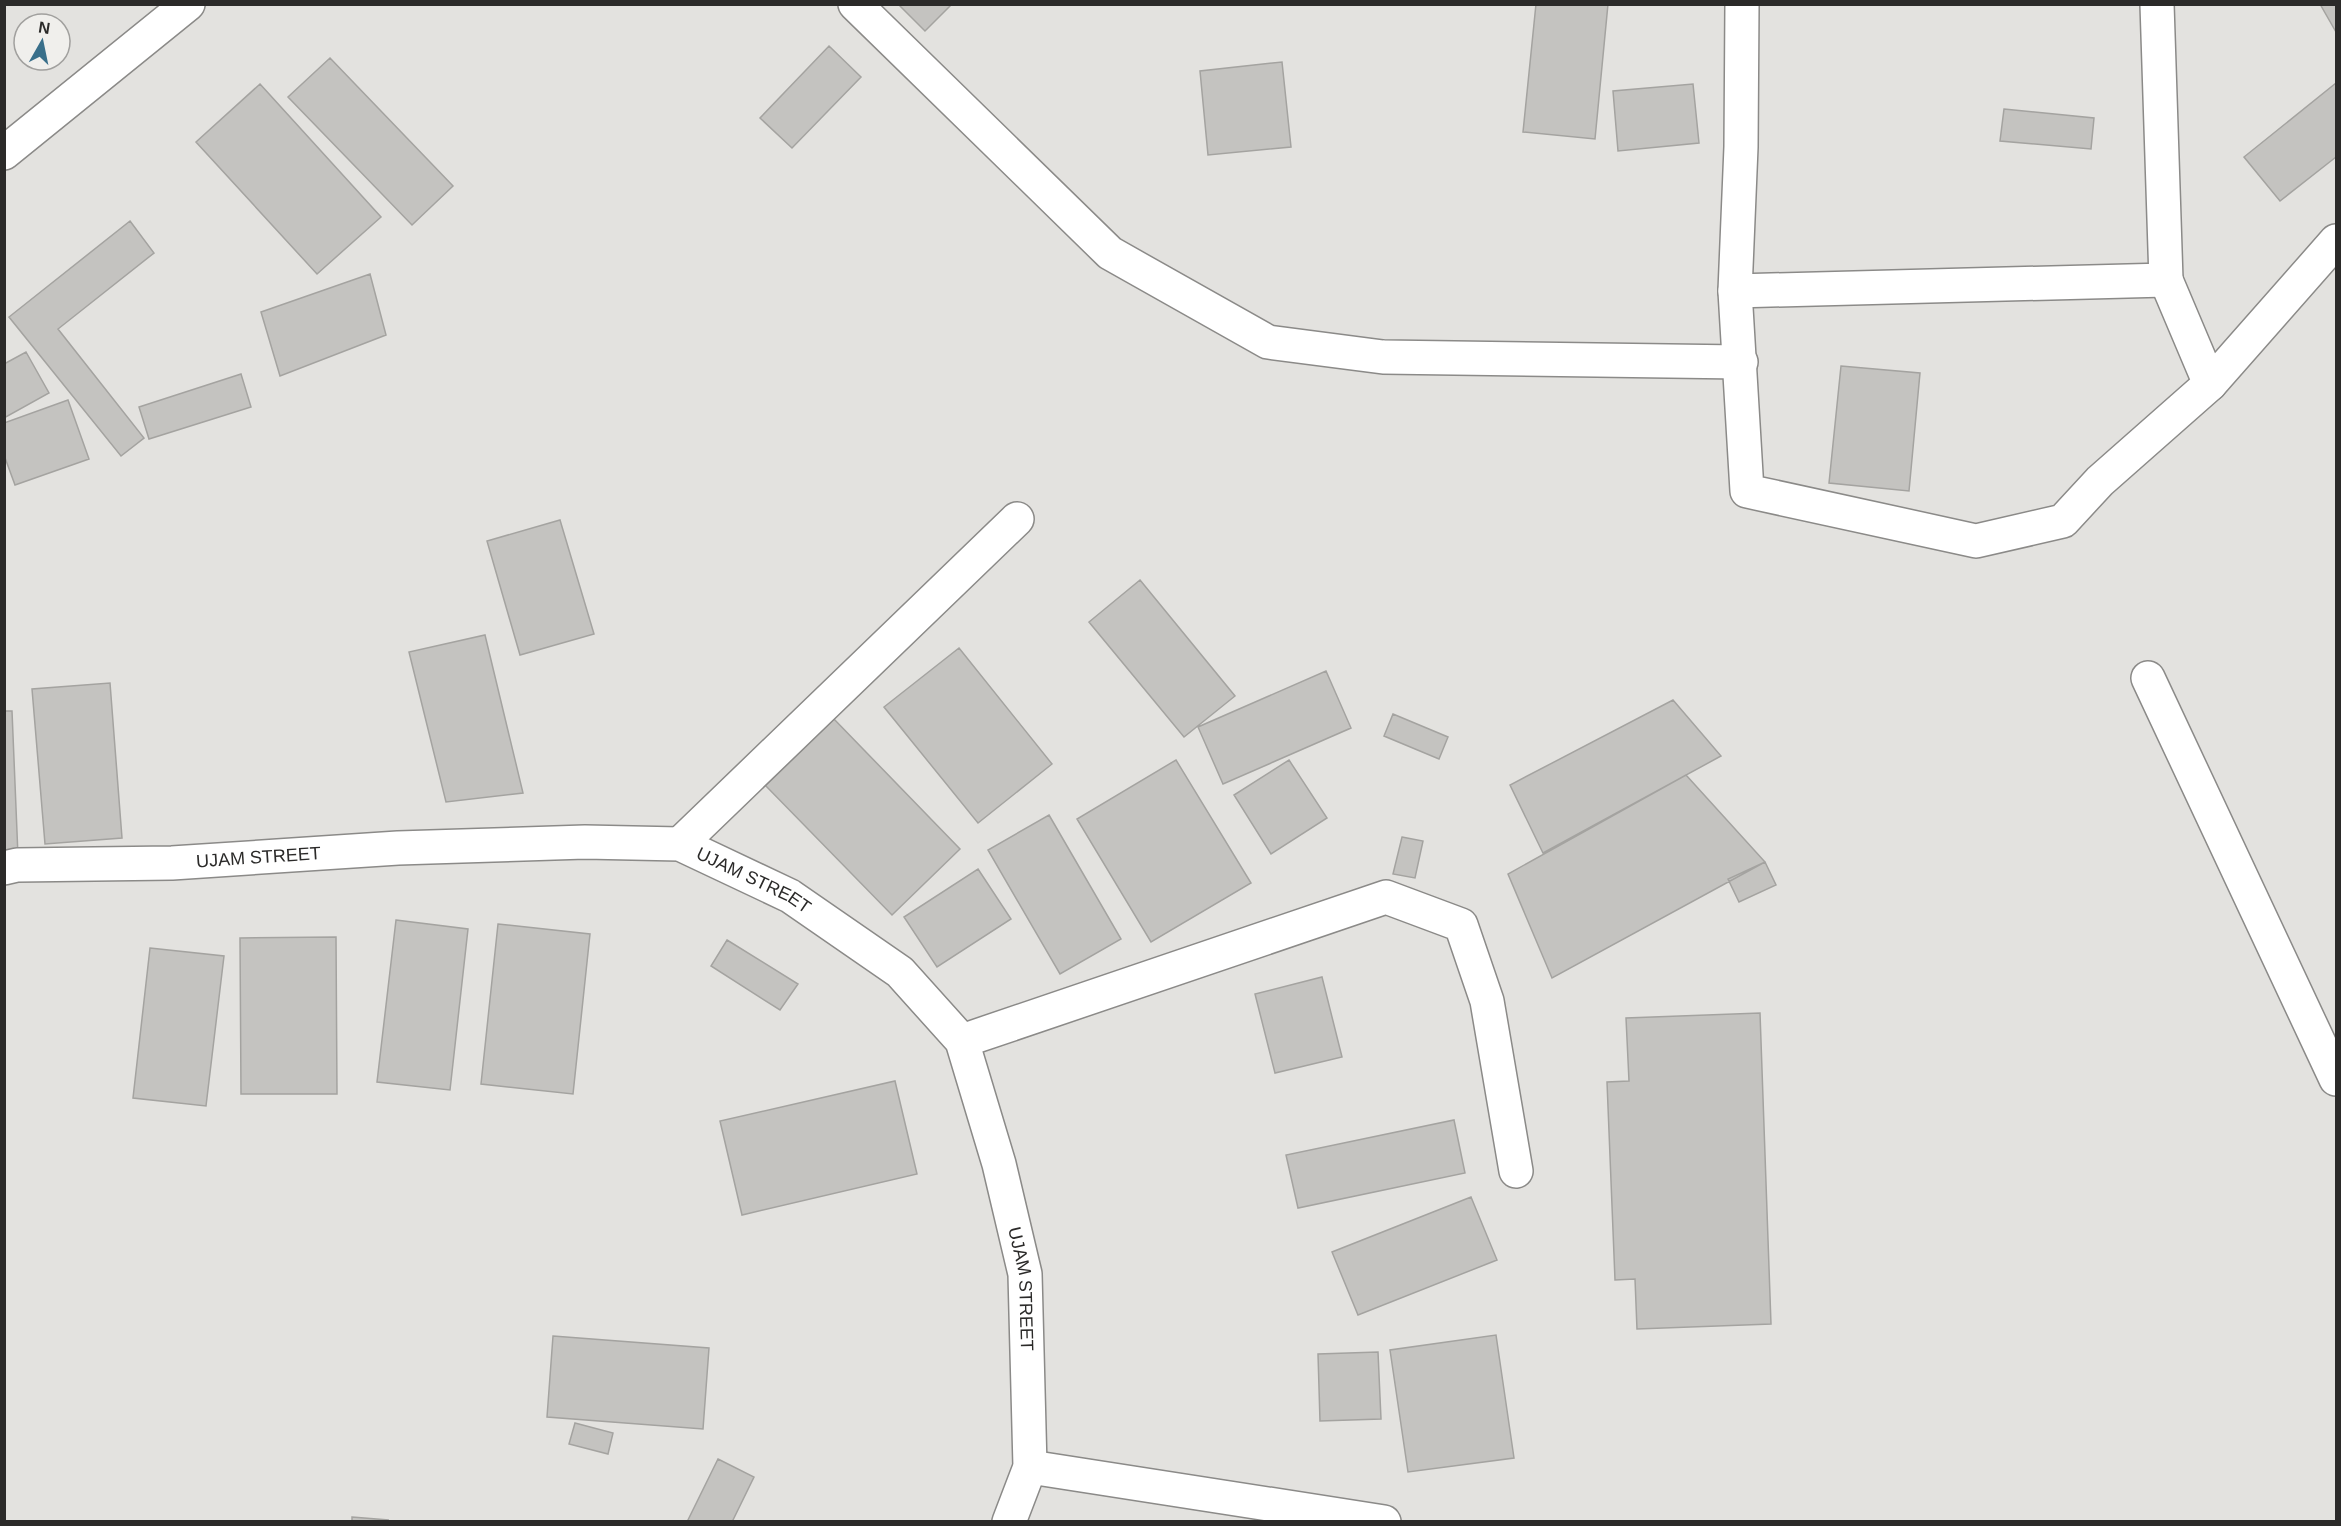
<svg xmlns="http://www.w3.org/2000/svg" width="2341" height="1526" font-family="Helvetica,sans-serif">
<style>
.building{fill:#c4c3c0;stroke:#a4a3a0;stroke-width:1.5}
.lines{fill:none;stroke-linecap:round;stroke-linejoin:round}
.minor-casing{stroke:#8b8a88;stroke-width:36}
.minor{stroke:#fff;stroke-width:33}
.labels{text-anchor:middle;stroke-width:5;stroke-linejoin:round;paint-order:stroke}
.street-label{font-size:18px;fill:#2b2a29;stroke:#f0efec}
</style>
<rect width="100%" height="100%" fill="#e3e2df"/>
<!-- building -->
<path class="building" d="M898,4h54l-27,27z
M1536,4h72l-13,135 -72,-7z
M2320,4h16v28z
M829,46l32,31 -69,71 -32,-30z
M330,58l123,128 -41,39 -124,-128z
M1282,62l9,85 -83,8 -8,-84z
M2336,83v74l-56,44 -36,-44z
M260,84l121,133 -64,57 -121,-132z
M1693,84l6,59 -81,8 -5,-60z
M2004,109l90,9 -3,31 -91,-8z
M130,221l24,32 -96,76 86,109 -23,18 -112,-139z
M370,274l16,61 -106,41 -19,-64z
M26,352l23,41 -45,25v-54z
M1841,366l79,7 -11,118 -80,-8z
M241,374l10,33 -102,32 -10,-32z
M68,400l21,59 -74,26 -11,-30v-32z
M560,520l34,114 -74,21 -33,-114z
M1140,580l95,116 -51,41 -95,-115z
M485,635l38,158 -77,9 -37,-150z
M959,648l93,116 -74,59 -94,-116z
M1326,671l25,57 -128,56 -25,-57z
M110,683l12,155 -77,6 -13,-155z
M1673,700l48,56 -178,97 -33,-68z
M4,711h8l6,145 -14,1z
M1393,714l55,23 -9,22 -55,-23z
M832,717l128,132 -68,66 -129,-132z
M1176,760l75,123 -100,59 -74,-123z
M1289,760l38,58 -56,36 -37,-59z
M1686,775l79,87 -213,116 -44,-104z
M1049,815l72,124 -61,35 -72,-124z
M1402,837l21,4 -8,37 -22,-4z
M1765,862l11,23 -37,17 -11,-23z
M978,869l33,50 -74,48 -33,-50z
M396,920l72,9 -18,161 -73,-8z
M498,924l92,10 -17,160 -92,-10z
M336,937l1,157h-96l-1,-156z
M727,940l71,44 -18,26 -69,-44z
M150,948l74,8 -18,150 -73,-8z
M1322,977l20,80 -67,16 -20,-79z
M1760,1013l11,311 -134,5 -2,-50 -20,1 -8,-198 22,-1 -3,-63z
M895,1081l22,93 -175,41 -22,-94z
M1454,1120l11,53 -167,35 -12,-53z
M1471,1197l26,63 -139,55 -26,-63z
M1496,1335l18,123 -106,14 -18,-122z
M553,1336l156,12 -6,81 -156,-12z
M1378,1352l3,67 -61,2 -2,-67z
M575,1423l38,10 -5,21 -39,-10z
M718,1459l36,18 -22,45h-45z
M352,1517l36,3 -1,2h-35z"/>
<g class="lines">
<!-- minor casing -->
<g class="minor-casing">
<g id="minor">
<path d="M855,4l255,249 158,89 115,15 358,5"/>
<path d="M1742,4l-1,143 -6,144 12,200 229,50 87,-20 37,-40 110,-97 126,-143"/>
<path d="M4,153l184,-149"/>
<path d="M2166,280l44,104"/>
<path d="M1735,291l431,-11 -9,-276"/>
<path d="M2148,678l188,401"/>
<path d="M680,844l337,-325"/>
<path id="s1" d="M4,868l13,-3 155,-2 226,-15 187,-6 95,2 110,52 110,76 62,69 37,123 26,110 5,193 -21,55"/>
<path d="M962,1041l424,-144 75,28 26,76 29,170"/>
<path d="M1030,1467l354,55"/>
</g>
</g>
<!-- minor -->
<use href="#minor" class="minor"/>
</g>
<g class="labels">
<!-- street labels -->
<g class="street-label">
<text dy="6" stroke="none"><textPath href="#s1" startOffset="255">UJAM STREET</textPath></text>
<text dy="6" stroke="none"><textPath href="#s1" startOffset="759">UJAM STREET</textPath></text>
<text dy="6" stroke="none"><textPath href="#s1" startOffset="1281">UJAM STREET</textPath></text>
</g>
</g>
<!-- border -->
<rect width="2341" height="1526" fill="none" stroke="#2b2a29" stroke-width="12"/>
<!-- north arrow -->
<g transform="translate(42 42) rotate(9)"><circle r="28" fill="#f0efec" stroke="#a1a09e" stroke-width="1.5"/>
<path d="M0-4.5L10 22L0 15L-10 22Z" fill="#396f8a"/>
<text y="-9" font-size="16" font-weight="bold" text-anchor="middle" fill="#2b2a29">N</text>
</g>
</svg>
